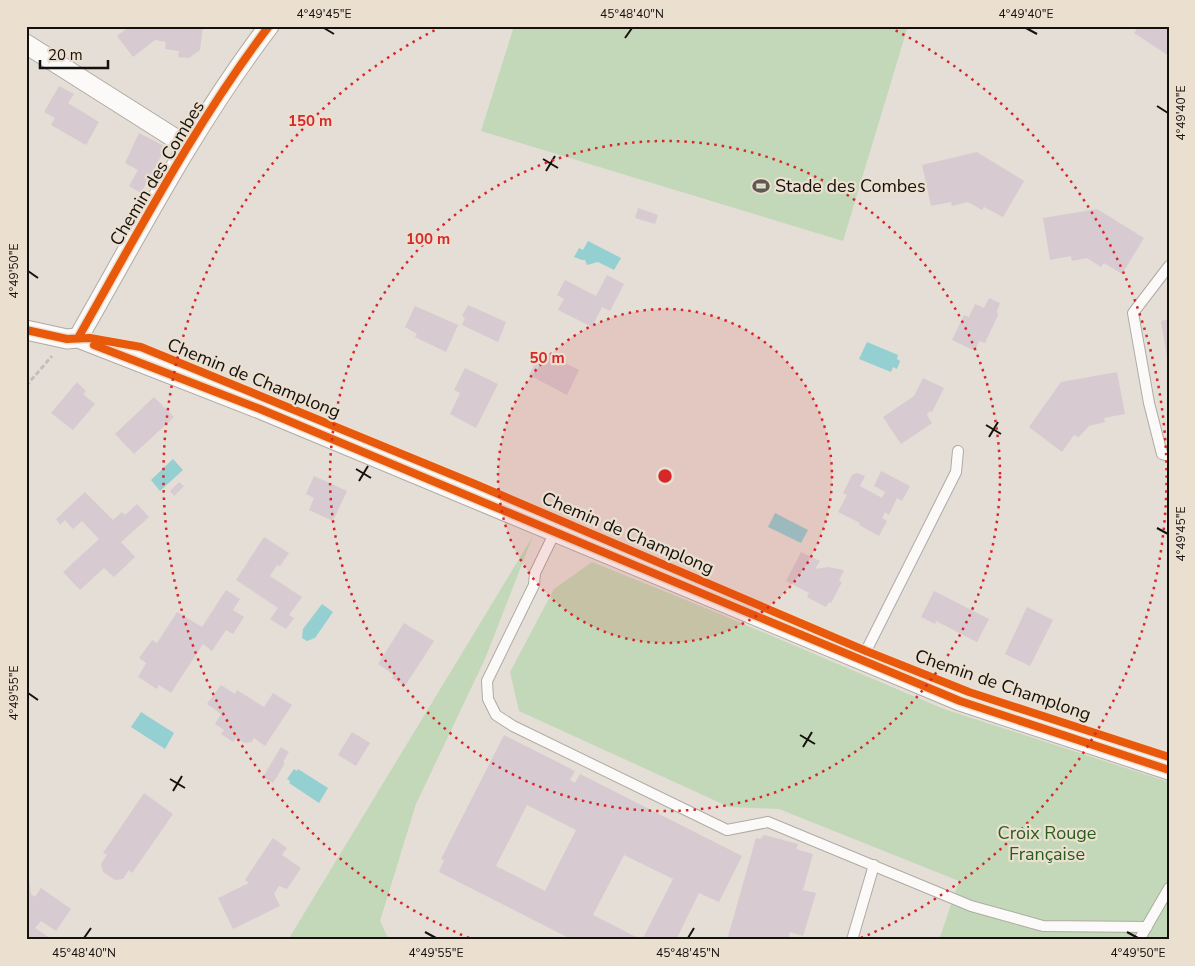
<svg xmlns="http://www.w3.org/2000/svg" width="1195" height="966" font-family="'Nunito Sans',sans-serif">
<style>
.green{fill:#c3d8b8}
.water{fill:#94cfd2}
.building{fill:#d7cad0;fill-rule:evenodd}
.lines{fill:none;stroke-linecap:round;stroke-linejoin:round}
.service-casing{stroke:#afaaa4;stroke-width:12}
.minor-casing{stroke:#afaaa4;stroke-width:21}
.path{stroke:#c1bfbd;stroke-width:3;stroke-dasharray:5 2.5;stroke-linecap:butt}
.service{stroke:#fbfaf9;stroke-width:10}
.minor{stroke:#fbfaf9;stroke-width:19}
.cycleway-casing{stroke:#ebdfd0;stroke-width:11}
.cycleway{stroke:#e8590c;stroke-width:8}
.ticks{fill:none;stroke:#15110c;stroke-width:2}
.ring{fill:none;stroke:#d62828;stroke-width:2.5;stroke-dasharray:2.5 5}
.labels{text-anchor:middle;stroke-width:4.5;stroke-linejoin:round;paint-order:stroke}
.street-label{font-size:18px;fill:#15110c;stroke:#ebdfd0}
.poi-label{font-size:18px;fill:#15110c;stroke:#ebdfd0;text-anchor:start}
.park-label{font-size:18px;fill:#265f1c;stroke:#ebdfd0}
.centre{fill:#d62828;stroke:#ebdfd0;stroke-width:2.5}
.ring-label{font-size:15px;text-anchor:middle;font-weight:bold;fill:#d62828;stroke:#ebdfd0;stroke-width:4.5;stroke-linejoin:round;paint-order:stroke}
.neatline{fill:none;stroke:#15110c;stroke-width:2}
.ticks-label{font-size:12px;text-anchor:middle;fill:#15110c}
</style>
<rect width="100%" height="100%" fill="#e5ded6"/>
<!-- green -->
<path class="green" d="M514,26h394l-65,215 -362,-110z
M533,536l-48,123 -69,145 -36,117 9,19h-101z
M592,562l121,49 231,98 225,73v152l-3,6h-227l20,-59 -180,-72 -50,-2 -210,-96 -9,-39 44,-83z"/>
<!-- water -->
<path class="water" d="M588,241l33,17 -7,12 -16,-8 -11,3 -2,-5h-3l-8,-3 5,-9 4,2z
M867,342l31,13 -1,4 3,2 -3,8 -4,-2 -2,5 -32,-13z
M173,459l10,11 -23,21 -9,-11z
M775,513l33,17 -7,13 -33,-16z
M322,604l11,8 -18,26 -8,3 -5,-3 1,-9z
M141,712l33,21 -9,16 -34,-22z
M294,769l3,2 1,-2 30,19 -9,15 -30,-20 1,-2 -3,-2z"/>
<!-- building -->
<path class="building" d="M130,26h73l-3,24 -11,8 -11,-1 1,-6 -14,-2 1,-7 -11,-2 -22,17 -16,-21z
M1139,26h30v30l-35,-23z
M59,86l15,8 -6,9 31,19 -13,23 -35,-20 4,-7 -11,-6z
M139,133l27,14 -25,46 -12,-7 9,-16 -13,-7z
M977,152l47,29 -21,36 -19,-10 -2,3 -14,-8 -16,4 -1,-4 -20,4 -9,-41z
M638,208l20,7 -3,9 -20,-6z
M1097,209l47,29 -22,36 -18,-11 -3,4 -14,-9 -15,3 -1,-5 -21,4 -7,-42z
M607,275l17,9 -14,27 -8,-4 -10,20 -34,-17 6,-11 -7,-4 8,-15 31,16z
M989,298l11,5 -3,8 1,4 -13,28 -6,-2 -4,10 -23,-11 12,-25 5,2 6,-13 9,4z
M468,305l38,17 -8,20 -36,-17 3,-7 -3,-2z
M415,306l43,19 -12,27 -31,-15 2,-3 -12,-7z
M1169,319v45h-1l-7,-43z
M541,351l38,19 -12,25 -38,-20z
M465,368l33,16 -22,44 -26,-14 10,-21 -6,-3z
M1117,372l8,42 -21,4 1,4 -16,4 -10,11 -5,-2 -12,17 -33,-25 32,-45z
M923,378l21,10 -12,24 -3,-1 -2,4 5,8 -31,21 -18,-27 31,-21z
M77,382l9,9 -3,3 12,10 -22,26 -22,-17z
M154,397l20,20 -40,37 -19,-20z
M881,471l29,15 -8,15 -5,-3 -8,17 -4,-3 -3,6 5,3 -8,15 -20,-11 1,-2 -22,-11 9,-17 -4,-2 9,-18 5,-2 8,3 -5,10 22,12 3,-6 -11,-6z
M314,476l33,15 -14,30 -24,-11 5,-12 -8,-4z
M179,482l5,4 -10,10 -4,-5z
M85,492l28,28 9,-8 3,3 12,-11 12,13 -28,25 14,15 -21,20 -10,-9 -24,22 -17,-18 36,-33 -17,-18 -9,8 -8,-9 -5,5 -4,-6z
M264,537l25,16 -9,13 -3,-1 -7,11 32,21 -13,18 5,3 -8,11 -16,-10 8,-11 -42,-28z
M801,552l19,9 -5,8 13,-2 16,3 -5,11 3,1 -11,21 -2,-1 -3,5 -19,-10 2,-4 -23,-12z
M226,590l14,9 -7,11 11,7 -11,17 -7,-4 -14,21 -9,-7 -32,49 -12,-8 -2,4 -19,-12 8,-14 -7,-5 13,-18 5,3 20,-31 25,15z
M934,591l55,28 -12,23 -41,-21 -1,3 -14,-7z
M1027,607l26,13 -23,46 -25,-12z
M404,623l30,18 -29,45 -13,-8 2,-3 -16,-11z
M221,685l14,9 2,-4 27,17 9,-14 19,12 -27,41 -11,-8 -2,4 -7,1 -9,-5 -3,4 -12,-8 3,-4 -9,-6 6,-10 -14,-10z
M352,732l18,11 -14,23 -18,-11z
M504,735l71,36 -5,9 5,3 5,-9 162,82 -23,46 -20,-9 -23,47h-103l-134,-68 5,-12 -3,-1zM527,805l49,25 -31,61 -49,-25zM624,855l49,24 -31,61 -49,-25z
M281,747l8,5 -6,10 2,1 -12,20 -10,-6z
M144,793l29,21 -41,59 -3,-3 -6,9 -8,1 -12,-8 -2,-8 6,-9 -4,-2z
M764,835l34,9 -2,5 17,5 -10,36 13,3 -13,43 -13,-4 -2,8h-61l29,-102 4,1z
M273,838l14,10 -5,7 19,13 -14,21 -8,-3 -5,8 6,12 -47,23 -15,-31 31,-15 -4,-3z
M29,880l2,14 4,3 6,-9 30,21 -15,22 -15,-10 -6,7 16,11 -1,1h-24v-59z"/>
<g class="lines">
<!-- service casing -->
<g class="service-casing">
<path id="service" d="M1169,266l-36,47 16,90 13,51 7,2
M555,532l-20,41 -1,12 -47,96 1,18 8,16 17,11 214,104 41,-8 203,84 72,20 104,1
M861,661l95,-189 2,-21
M852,940l22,-75
M1139,940l30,-52"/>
</g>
<!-- minor casing -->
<g class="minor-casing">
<path id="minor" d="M26,44l161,102
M26,330l41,9 11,-1 182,71 700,292 209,69
M78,338c60,-105 117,-215 191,-312"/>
</g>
<!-- path -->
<path class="path" d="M26,386l26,-30"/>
<!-- service -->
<use href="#service" class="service"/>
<!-- minor -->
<use href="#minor" class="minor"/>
<!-- cycleway casing -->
<g class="cycleway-casing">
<path id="cycleway" d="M26,330l41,9 23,-1 51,9 334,137 391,167 103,41 200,65
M78,338c60,-105 117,-215 191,-312
M94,345l166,64 700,292 209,69"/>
</g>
<!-- cycleway -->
<use href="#cycleway" class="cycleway"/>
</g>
<!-- ticks -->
<path class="ticks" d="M324,28l10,6M1026,28l11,6M625,38l7,-10M1157,106l11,7M543,159l15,9M546,171l9,-15M28,271l10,7M986,425l15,9M989,437l9,-15M356,469l15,9M359,481l9,-15M1157,528l11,6M28,693l10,7M800,735l15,9M803,747l9,-15M170,779l15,9M173,791l9,-15M425,932l11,6M1127,932l11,6M84,938l7,-10M688,938l6,-10"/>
<!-- distance rings -->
<circle cx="665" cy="476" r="167" fill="#d62828" fill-opacity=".12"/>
<g class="ring">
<circle cx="665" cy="476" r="167"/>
<circle cx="665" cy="476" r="335"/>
<path d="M469 938A502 502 0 0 1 441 27M889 27A502 502 0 0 1 861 938"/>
</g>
<!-- icons -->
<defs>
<g id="stadium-bare" transform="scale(1.35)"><path d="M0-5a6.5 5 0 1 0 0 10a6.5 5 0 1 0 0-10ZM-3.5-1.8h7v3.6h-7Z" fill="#5e5953" stroke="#ebdfd0" stroke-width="2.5" paint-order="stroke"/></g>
</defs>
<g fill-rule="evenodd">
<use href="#stadium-bare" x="761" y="186"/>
</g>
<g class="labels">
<!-- street labels -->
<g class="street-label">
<text transform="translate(157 173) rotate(-59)" y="6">Chemin des Combes</text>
<text transform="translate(254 378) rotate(22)" y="6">Chemin de Champlong</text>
<text transform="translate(628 533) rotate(23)" y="6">Chemin de Champlong</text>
<text transform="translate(1003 685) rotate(19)" y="6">Chemin de Champlong</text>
</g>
<!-- poi labels -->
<g class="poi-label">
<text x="775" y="192">Stade des Combes</text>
</g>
<!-- park labels -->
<g class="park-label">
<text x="1047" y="839">Croix Rouge<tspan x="1047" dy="21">Française</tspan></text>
</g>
</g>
<circle cx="665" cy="476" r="8" class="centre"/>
<g class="ring-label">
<text x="310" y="126">150 m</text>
<text x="428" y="244">100 m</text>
<text x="547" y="363">50 m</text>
</g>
<!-- border -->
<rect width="1195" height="966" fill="none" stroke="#ebdfd0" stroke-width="55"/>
<!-- scale -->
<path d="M40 60v8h68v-8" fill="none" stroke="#15110c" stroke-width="2.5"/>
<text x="48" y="60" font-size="15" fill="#15110c" stroke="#ebdfd0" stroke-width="4" paint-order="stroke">20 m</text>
<rect x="28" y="28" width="1140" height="910" class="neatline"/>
<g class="ticks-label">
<text x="324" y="18">4°49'45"E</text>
<text x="632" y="18">45°48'40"N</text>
<text x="1026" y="18">4°49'40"E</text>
<text transform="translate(1181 113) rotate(-90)" y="4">4°49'40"E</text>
<text transform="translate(14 271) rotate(-90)" y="4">4°49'50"E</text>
<text transform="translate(1181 534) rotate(-90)" y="4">4°49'45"E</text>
<text transform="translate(14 693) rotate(-90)" y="4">4°49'55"E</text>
<text x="84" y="957">45°48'40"N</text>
<text x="436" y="957">4°49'55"E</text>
<text x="688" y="957">45°48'45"N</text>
<text x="1138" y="957">4°49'50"E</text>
</g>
</svg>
